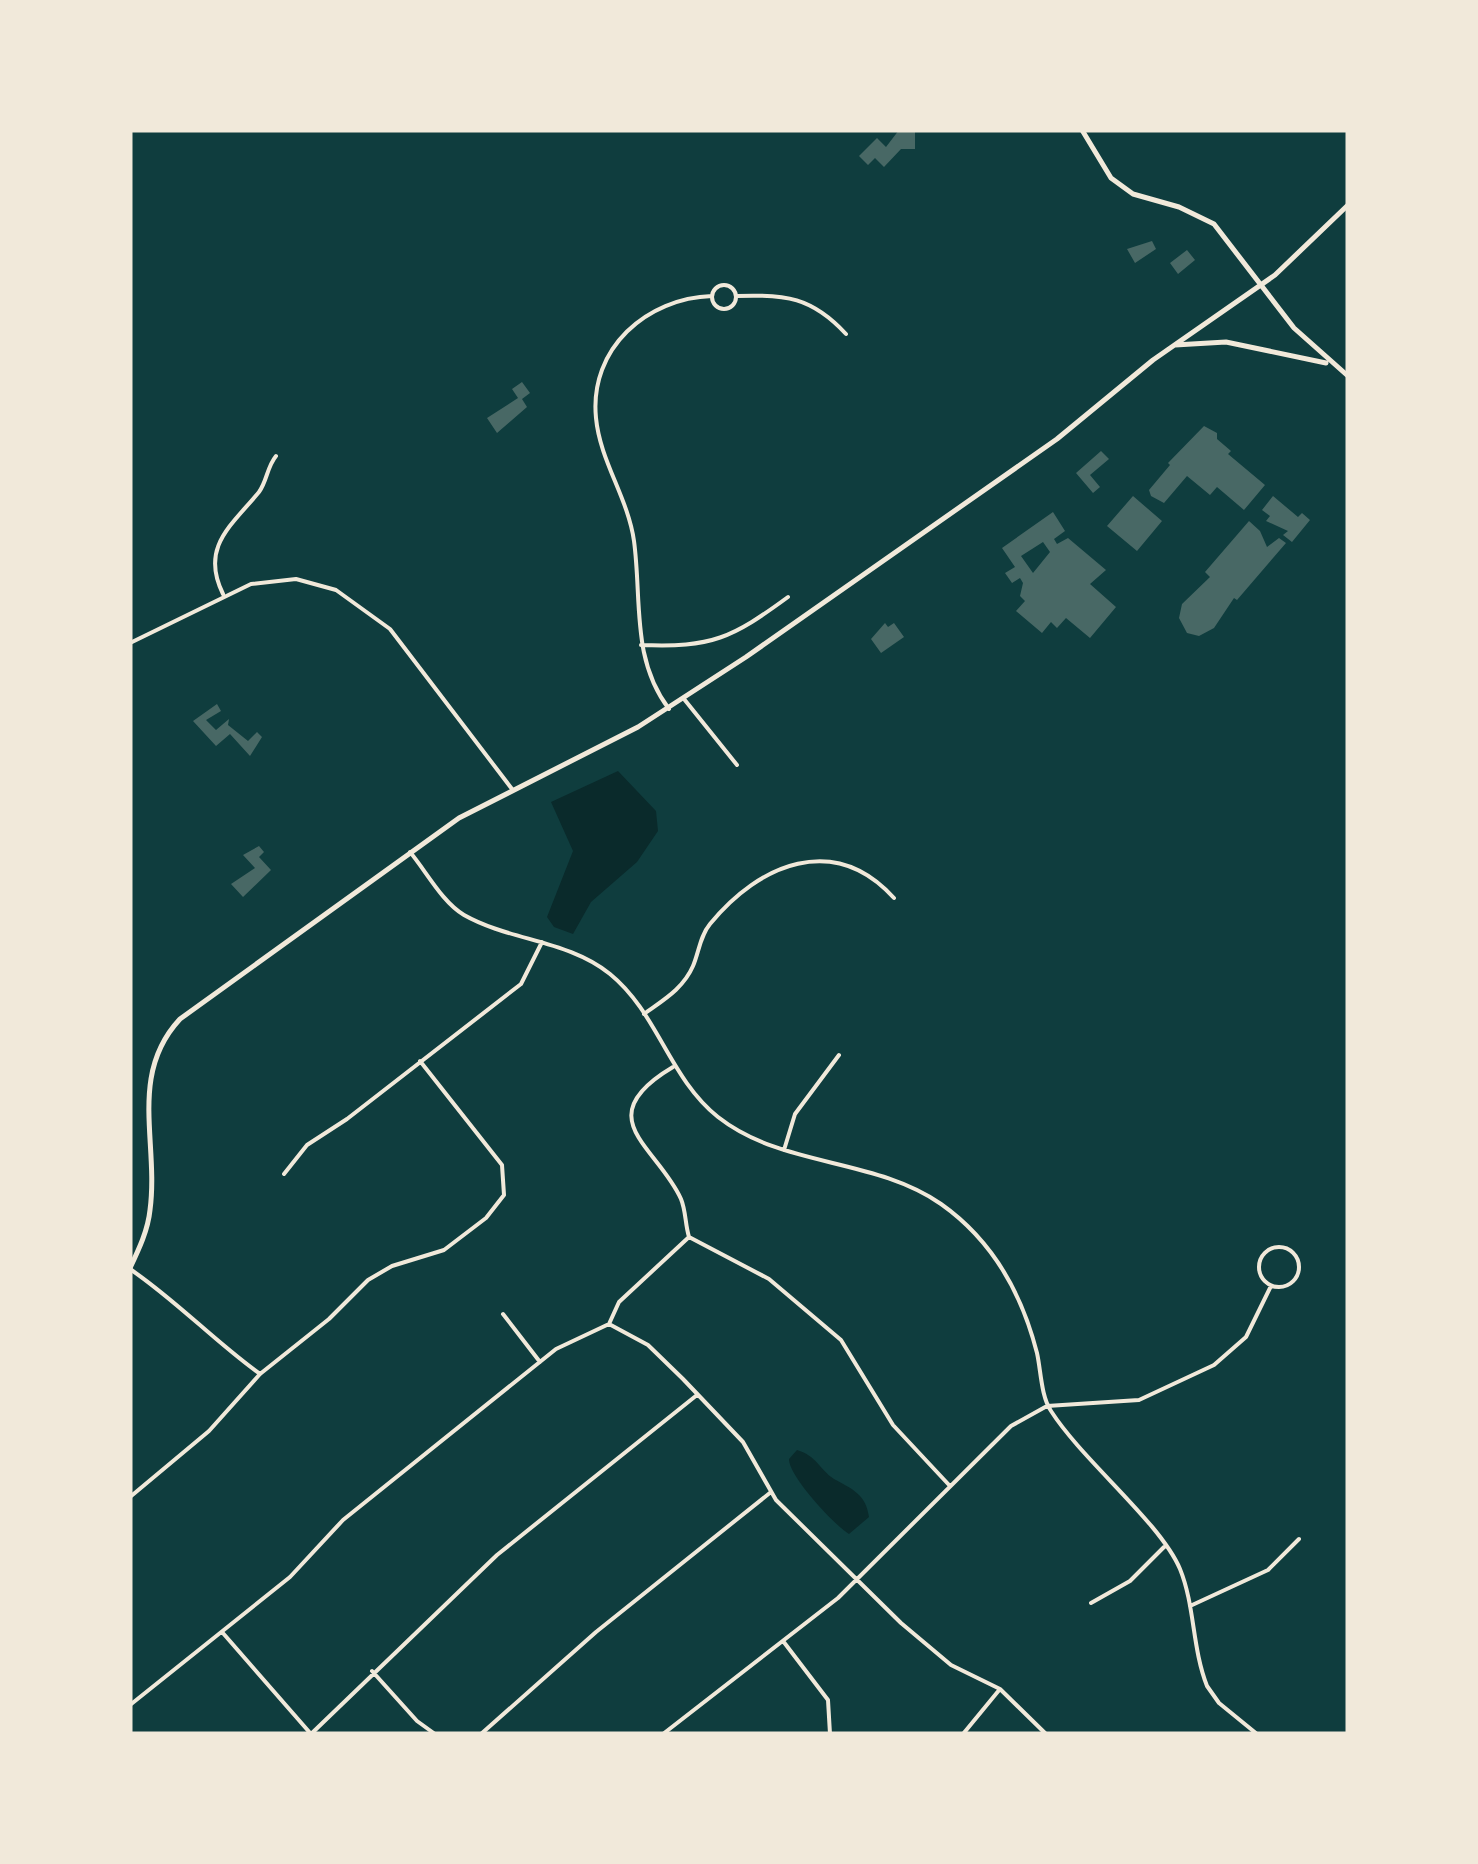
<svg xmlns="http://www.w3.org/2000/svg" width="1478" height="1864" font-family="Karla,sans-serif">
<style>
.water{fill:#0a2a2b}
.building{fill:#486865;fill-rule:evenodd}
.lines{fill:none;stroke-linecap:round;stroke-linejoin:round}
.minor{stroke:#f1e9da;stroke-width:4}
.tertiary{stroke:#f1e9da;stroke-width:5}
</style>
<rect width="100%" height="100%" fill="#0f3d3e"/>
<!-- water -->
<path class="water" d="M618,771l38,40 2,20 -21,31 -46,40 -18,32 -19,-7 -7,-10 26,-66 -22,-49z
M797,1450c20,6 22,19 37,29 18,10 32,15 35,38l-20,17c-15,-9 -61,-59 -60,-75z"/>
<!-- building -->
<path class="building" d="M899,130h16v19h-14l-17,18 -9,-9 -7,7 -9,-9 18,-18 9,9z
M1152,241l4,8 -21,14 -8,-14z
M1187,250l8,10 -17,14 -8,-11z
M522,382l8,11 -8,6 5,8 -30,26 -10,-15 31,-20 -6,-9z
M1204,426l13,7v6l14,12 -3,3 37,31 -21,25 -27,-23 -7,8 -23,-19 -23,27 -13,-7 -2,-6 21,-25 -2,-2z
M1101,451l8,8 -19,16 10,12 -7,6 -17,-20z
M1133,496l29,25 -25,30 -30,-25z
M1273,496l25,21 4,-4 8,7 -18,22 -9,-7 5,-4 -22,-10 4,-5 -8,-6z
M1053,512l12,19 -11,8 3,5 11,-6 38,32 -16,14 26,23 -26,31 -24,-20 -9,10 -6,-6 -9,11 -26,-22 9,-10 -5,-5 3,-13 -3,-5 -8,5 -7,-10 10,-6 -13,-19zM1043,542l7,10 -17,21 -12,-17z
M1249,521l11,10 7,16 12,-9 7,5 -49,57 -3,-2 -20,30 -15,8 -12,-3 -8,-15 3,-14 28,-27 -5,-5z
M885,623l3,4 6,-4 10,14 -23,16 -10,-14z
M217,704l4,7 -15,9 10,10 13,-11 -1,6 20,16 9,-9 5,5 -12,19 -20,-22 -14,12 -23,-25z
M259,846l5,6 -5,5 12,13 -28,27 -12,-13 24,-16 -12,-13z"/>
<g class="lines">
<!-- minor -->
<path class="minor" d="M712 297a12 12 0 1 1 24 0a12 12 0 1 1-24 0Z
M737,296c48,-2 75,1 109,38
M223,594c-23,-47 8,-68 36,-102 8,-11 8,-25 17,-36
M130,643l121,-59 45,-5 40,11 54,39 122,160
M641,645c71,3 91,-7 147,-48
M684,699l53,66
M669,709c-38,-50 -27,-109 -35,-168 -6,-43 -34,-80 -38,-123 -7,-70 51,-120 116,-122
M410,852c16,19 32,50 54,63 46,26 104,25 146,59 48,39 59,104 108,143 65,51 155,40 223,87 51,36 81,90 96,149 4,18 4,43 14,58 32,50 109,111 129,158 15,37 12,79 27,117l12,17 38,31
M644,1014c19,-14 39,-25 49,-48 6,-14 7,-30 17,-42 49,-60 124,-92 184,-26
M784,1150l11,-36 44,-59
M284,1174l23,-29 40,-26 174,-135 21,-42
M689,1237l80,42 72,61 52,85 57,61
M1259 1267a20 20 0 1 1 40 0a20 20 0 1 1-40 0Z
M130,1269c47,32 84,72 130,105
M503,1314l37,48
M609,1324l39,21 35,34 60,63 33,58 125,123 50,42 49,24 46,45
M130,1497l79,-66 51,-57 69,-55 39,-39 24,-14 52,-16 42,-32 18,-23 -2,-30 -82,-104
M1091,1603l39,-22 34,-34
M1190,1606l78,-36 31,-31
M222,1632l89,102
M783,1641l45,59 2,34
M372,1671l45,50 18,13
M130,1705l160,-128 53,-57 213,-171 53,-25 10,-22 70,-65c-4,-13 -3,-26 -8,-38 -24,-53 -94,-81 -8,-132
M311,1734l186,-179 200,-160
M481,1734l115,-102 175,-140
M663,1734l175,-136 173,-172 36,-20 92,-6 75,-35 32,-28 25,-51
M963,1734l37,-45"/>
<!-- tertiary -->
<path class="tertiary" d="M1082,130l29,48 22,16 46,13 35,17 80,104 54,48
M1175,345l51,-3 100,21
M130,1268c9,-19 18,-38 20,-58 9,-68 -22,-135 30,-191l279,-201 179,-91 108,-70 311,-218 96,-79 122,-85 73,-70"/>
</g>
<!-- border -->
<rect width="1478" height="1864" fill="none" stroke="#f1e9da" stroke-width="265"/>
</svg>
